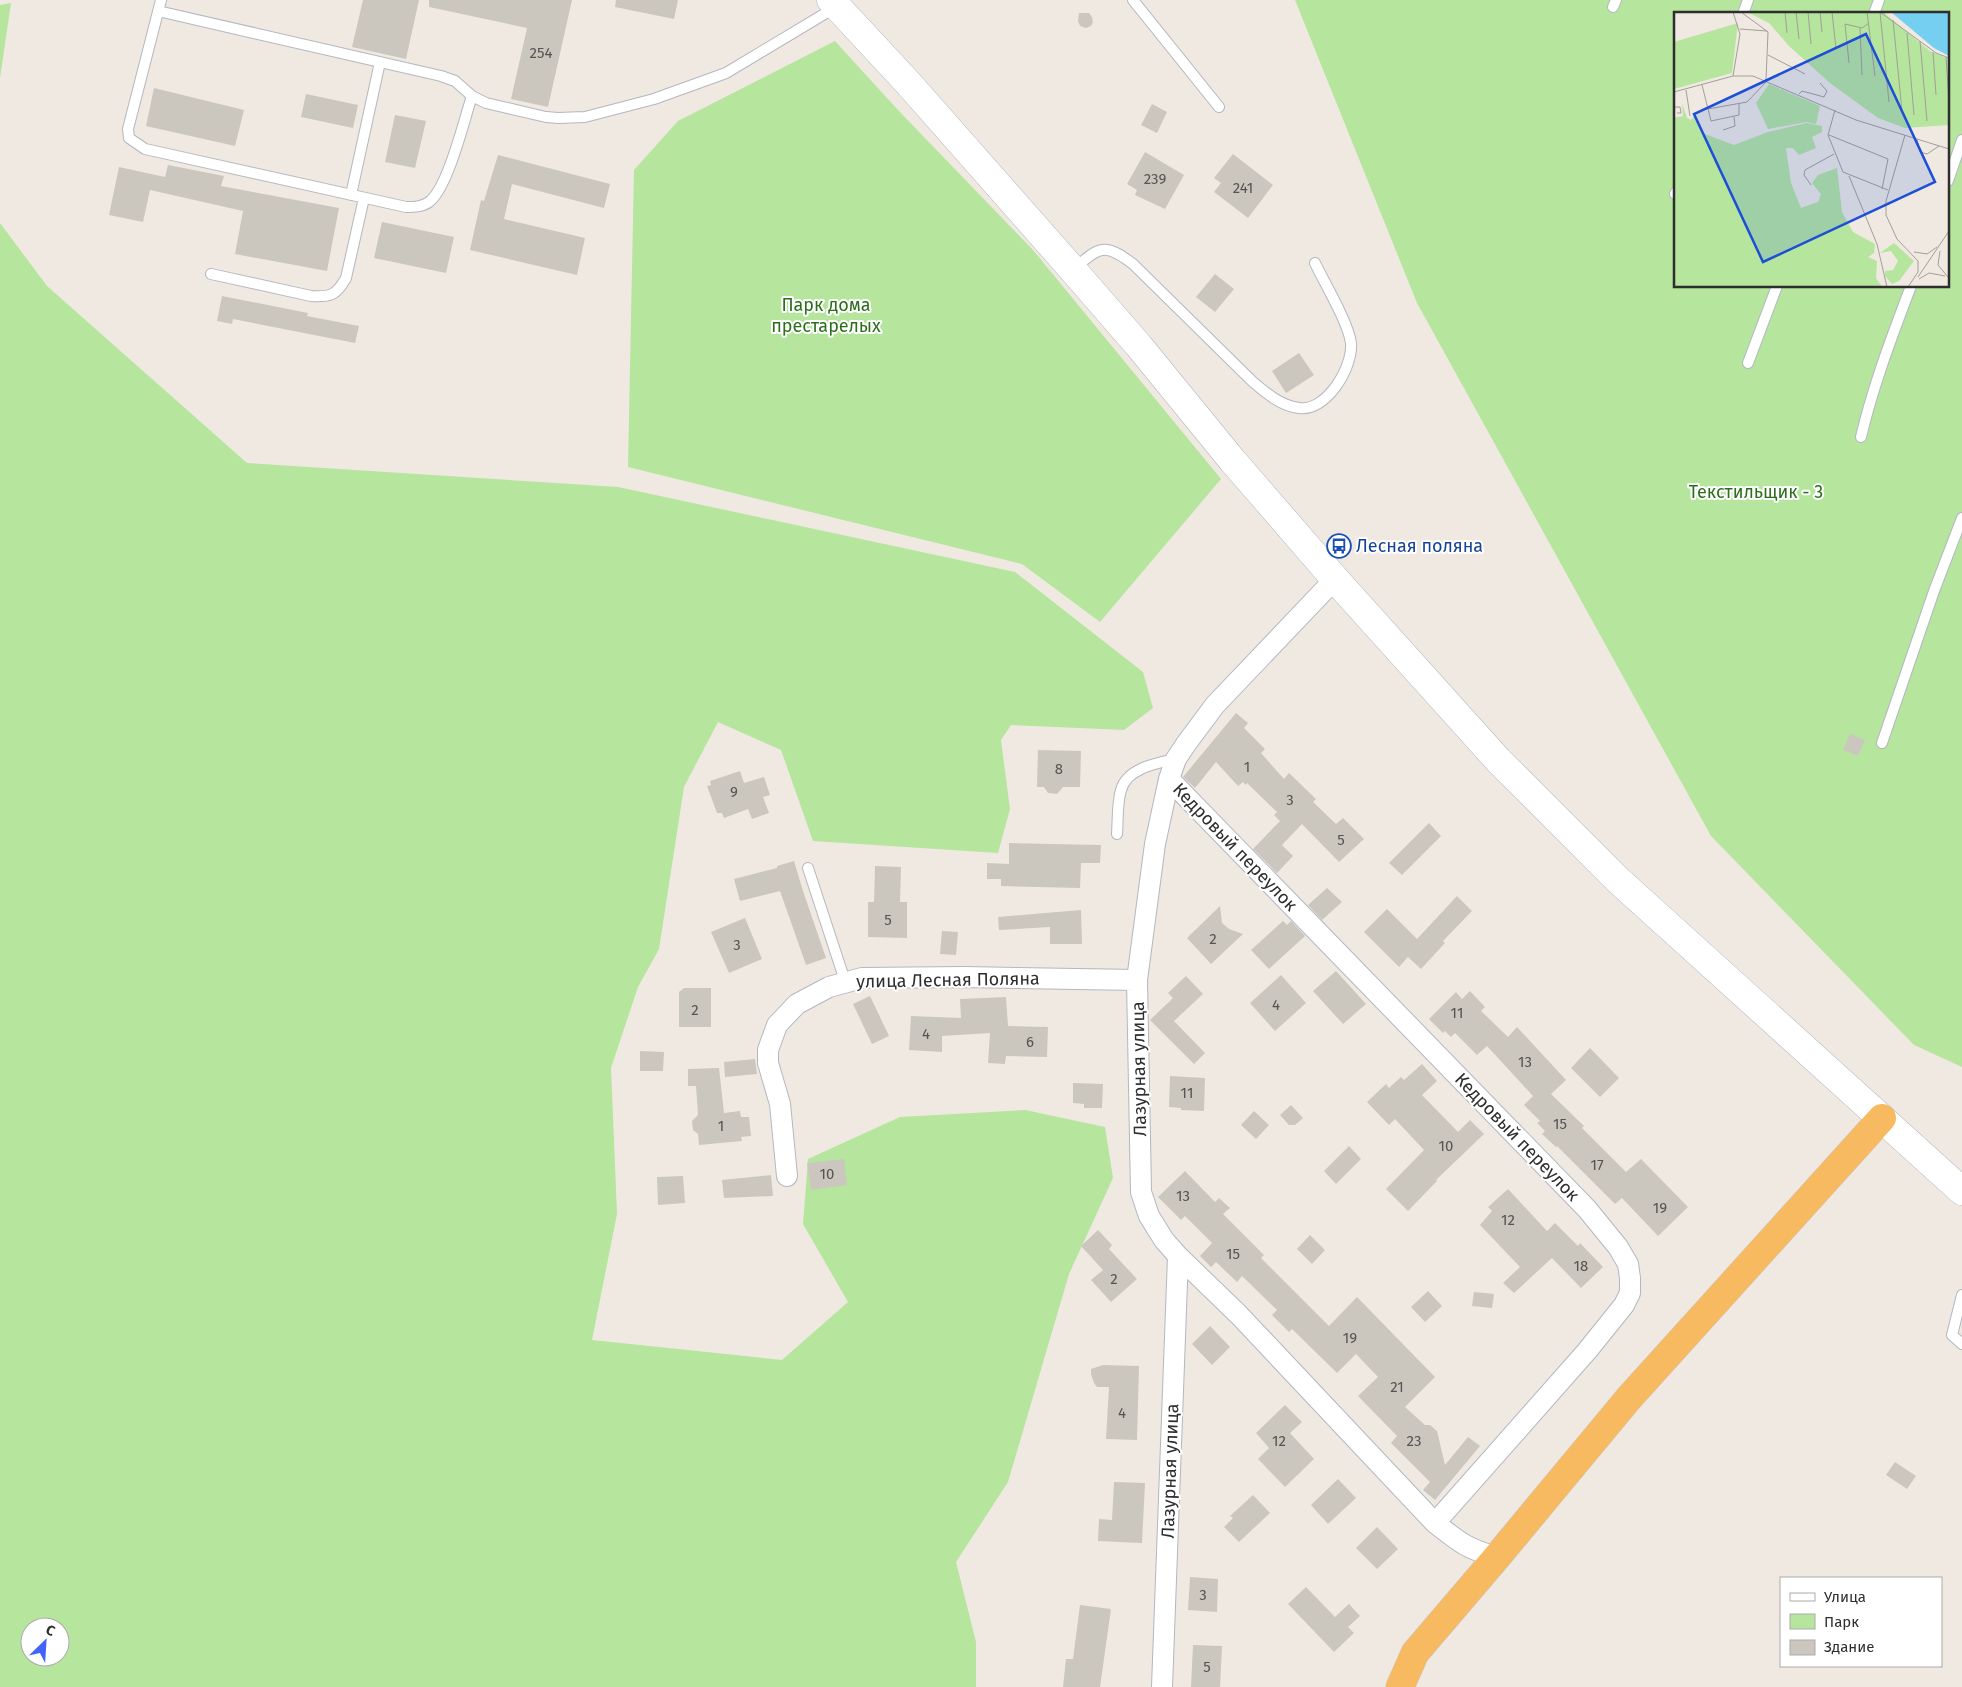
<svg xmlns="http://www.w3.org/2000/svg" width="1962" height="1687" font-family="'Fira Sans',sans-serif">
<style>
.green{fill:#b6e59e;fill-rule:evenodd}
.building{fill:#cbc7bf}
.lines{fill:none;stroke-linecap:round;stroke-linejoin:round}
.service-casing{stroke:#b4b7c1;stroke-width:12}
.minor-casing{stroke:#b4b7c1;stroke-width:22}
.secondary-casing{stroke:#b4b7c1;stroke-width:29}
.trunk-casing{stroke:#c9c9c9;stroke-width:29}
.service{stroke:#fff;stroke-width:10}
.minor{stroke:#fff;stroke-width:20}
.secondary{stroke:#fff;stroke-width:28}
.trunk{stroke:#f8ba60;stroke-width:28}
.labels{text-anchor:middle;stroke-width:4;stroke-linejoin:round;paint-order:stroke}
.number-label{font-size:15px;fill:#555452}
.park-label{font-size:18px;fill:#2c6e1b;stroke:#fff}
.transit-label{font-size:18px;fill:#164399;stroke:#fff;text-anchor:start}
.street-label{font-size:18px;fill:#2e2e2e;stroke:#fff}
.inset-road{fill:none;stroke:#a29e99;stroke-width:1}
.view{fill:#1d4ed8;fill-opacity:0.15;stroke:#1d4ed8;stroke-width:2.5}
.inset-edge{fill:none;stroke:#2e2e2e;stroke-width:2.5}
</style>
<rect width="100%" height="100%" fill="#efe9e1"/>
<!-- green -->
<path class="green" d="M1295,0h667v1067l-48,-22 -203,-209 -294,-533zM1676,14h272v272h-272z
M11,3l-11,75v-73z
M835,41l62,68 136,141 188,229 -121,143 -78,-58 -394,-97 6,-297 44,-49z
M0,223l47,63 200,177 371,24 397,85 128,100 10,36 -29,22 -113,-5 -10,15 9,69 -12,44 -185,-12 -32,-91 -63,-28 -34,65 -25,162 -21,38 -27,81 6,146 -25,126 190,20 66,-58 -45,-78 5,-65 92,-42 125,-7 80,17 8,51 -44,96 -61,208 -52,80 20,80v45h-976zM30,1627h30v30h-30z"/>
<!-- building -->
<path class="building" d="M363,0h56l-13,59 -54,-12z
M429,0h143l-24,107 -37,-8 16,-71 -98,-21z
M616,0h62l-4,19 -59,-12z
M1079,13h10l3,4 1,5 -2,4 -5,2 -6,-2 -2,-5z
M154,88l90,22 -9,36 -89,-20z
M306,94l52,11 -5,23 -52,-11z
M1152,104l15,8 -10,21 -16,-8z
M395,115l31,6 -11,47 -30,-6z
M1145,152l39,23 -19,34 -30,-14 2,-5 -10,-6z
M1233,154l40,31 -25,33 -34,-26 7,-9 -7,-5z
M498,155l112,29 -6,24 -92,-24 -8,35 81,19 -8,37 -107,-25 11,-50 3,1z
M168,165l56,11 -3,10 118,22 -12,63 -92,-17 8,-43 -93,-21 -7,32 -34,-7 10,-48 46,10z
M382,222l72,15 -8,36 -72,-15z
M1215,274l19,15 -19,23 -19,-15z
M222,296l86,17 -1,3 52,10 -4,17 -122,-24 -1,5 -15,-3z
M1299,353l15,22 -28,18 -14,-22z
M1236,713l12,10 -4,5 21,21 -4,4 23,26 5,-6 27,26 -3,3 23,22 7,-6 21,21 -25,23 -37,-38 -20,21 11,11 -16,17 -24,-24 27,-28 -6,-6 3,-3 -30,-29 -1,2 -3,-3 -5,4 -22,-24 -21,26 -12,-11z
M1850,734l15,6 -7,16 -15,-6z
M1038,750l43,1 -1,36h-17l-6,7 -9,-1 -4,-6h-7z
M740,771l4,12 20,-6 6,18 -7,2 6,16 -17,6 -4,-10 -24,9 -2,-5h-5l-10,-27 4,-1 -1,-4z
M1429,823l12,13 -39,39 -13,-12z
M1009,843l92,2 -1,18h-19l-1,25 -79,-2v-7h-14v-16l22,1z
M794,861l9,30 23,67 -20,7 -26,-74 -40,10 -6,-22 43,-11v-2z
M875,866l26,1 -1,35h7v36l-39,-1v-35h6z
M1327,888l15,14 -20,18 -14,-15z
M1457,896l15,15 -29,30 2,2 -24,26 -13,-12 -9,10 -35,-35 23,-23 30,30z
M1220,906l2,17 7,6 14,5 -32,30 -24,-26z
M1081,910l1,34h-32v-17l-51,3 -1,-13z
M745,918l17,41 -33,14 -18,-41z
M1283,921l4,4 4,-4 14,15 -36,33 -18,-19z
M942,931l16,1 -2,23 -16,-1z
M1336,971l30,33 -23,20 -30,-33z
M1281,975l25,28 -31,28 -25,-28z
M1186,976l17,18 -29,27 31,32 -11,11 -44,-44 23,-22 -5,-5z
M684,988h27v39h-32v-35z
M1470,991l15,16 -4,4 27,26 9,-10 49,53 -15,14 33,32 -2,2 44,44 15,-13 47,48 -30,29 -36,-38 -7,6 -58,-58 -1,1 -14,-13 3,-3 -8,-8 3,-2 -16,-16 9,-9 -46,-50 -10,9 -22,-22 -4,4 -6,-6 -2,2 -14,-14 27,-27 6,7z
M870,996l19,40 -17,8 -19,-40z
M1006,997l2,29 40,1 -1,30 -41,-1 -1,8 -17,-1 2,-30 -48,3v16l-33,-2 2,-34 50,2 -1,-19z
M1590,1048l29,30 -19,19 -29,-29z
M640,1051l24,1 -1,19h-23z
M755,1059l2,15 -32,3 -1,-15z
M1422,1064l15,17 -15,14 36,37 12,-12 14,14 -48,46 1,1 -29,30 -22,-22 38,-39 -29,-31 -6,6 -22,-23 19,-18 3,4 12,-11 3,3z
M719,1068l5,45 16,-2 1,6h8l2,19 -10,1 1,4 -43,4 -1,-11 -5,-4 -1,-9 6,-6 -2,-29h-8v-17z
M1170,1076l35,2 -1,33 -23,-1v-2l-12,-1z
M1073,1083l30,1 -1,24h-18v-4l-11,-1z
M1291,1105l12,13 -8,7h-6l-9,-10z
M1254,1111l15,14 -13,14 -15,-14z
M1349,1146l12,13 -25,25 -12,-13z
M844,1159l3,26 -36,5 -4,-27z
M1185,1171l30,31 4,-4 11,10 -7,6 41,41 -3,3 68,68 28,-29 78,80 -30,30 20,18h5l7,6 8,34 23,-28 12,9 -45,54 -12,-10 7,-8 -39,-39 6,-7 -39,-40 20,-19 -22,-23 -19,19 -45,-44 -3,3 -17,-17 5,-5 -35,-34 -5,6 -21,-20 -5,5 -11,-11 12,-13 -27,-27 -4,4 -23,-23z
M771,1175l2,21 -49,2 -2,-18z
M683,1176l2,27 -27,2 -1,-28z
M1508,1189l39,42 8,-8 23,23 2,-3 23,24 -22,21 -29,-30 -38,35 -11,-10 17,-16 -40,-42 12,-14 -4,-4z
M1098,1230l14,15 -3,4 28,30 -26,23 -20,-22 12,-10 -22,-24z
M1310,1235l15,15 -13,14 -15,-15z
M1428,1291l14,15 -17,16 -14,-15z
M1474,1292l20,2 -2,14 -20,-2z
M1210,1326l20,21 -18,18 -20,-21z
M1103,1365l36,1 -2,74 -31,-1 3,-52h-12l-3,-4 -3,-9v-5z
M1285,1405l17,17 -12,11 24,26 -29,28 -27,-28 11,-11 -13,-15z
M1895,1462l21,14 -9,13 -21,-14z
M1338,1479l18,19 -28,26 -17,-19z
M1114,1482l31,1 -3,60 -44,-2 1,-22 13,1z
M1253,1495l17,18 -31,29 -15,-15 9,-9 -3,-2z
M1377,1527l21,22 -21,20 -21,-21z
M1190,1577l28,2 -1,33 -29,-2z
M1306,1587l29,30 14,-13 11,12 -12,11 6,6 -20,19 -46,-48z
M1080,1605l31,4 -11,78h-37l3,-28h7z
M1193,1645l29,1 -2,41h-29z"/>
<g class="lines">
<!-- service casing -->
<g class="service-casing">
<path id="service" d="M161,0l-33,129 1,9 16,11 261,58c8,0 16,0 23,-5 19,-14 35,-82 43,-106
M1133,0l86,107
M1613,7l3,-7
M158,11l283,65 14,5 17,15 14,7 60,14 12,1 27,-1 69,-18 72,-26 110,-66
M1743,14l5,-14
M1874,14l5,-14
M1948,181l14,-41
M1675,194l1,-2
M351,195l29,-133
M1074,269c25,-22 30,-27 59,-5l120,118c13,11 28,24 46,26 27,4 54,-40 52,-65 -3,-21 -26,-59 -36,-80
M211,274l100,22c19,1 25,0 35,-18l18,-80
M1748,363l29,-77
M1861,437c12,-51 31,-101 50,-151
M1882,743l52,-152 28,-73
M1117,834c1,-14 0,-31 4,-44 6,-22 36,-27 55,-31
M808,868l37,113
M1962,1295l-10,40 10,9"/>
</g>
<!-- minor casing -->
<g class="minor-casing">
<path id="minor" d="M1335,579l-120,126 -29,39 -10,15 -7,20 -14,65 -18,136 4,212 8,24 15,24 14,16 61,59 196,208c24,19 32,26 62,34
M1169,779l418,430 31,38 10,17 2,14v15l-6,12 -37,46 -152,172
M787,1176l-7,-72 -12,-41v-13l9,-25 20,-21 32,-17 33,-9 102,-1 173,3
M1162,1687l16,-431"/>
</g>
<!-- secondary casing -->
<g class="secondary-casing">
<path id="secondary" d="M831,0l78,84 164,186 66,76 93,114 103,119 163,181 120,120 344,311"/>
</g>
<!-- trunk casing -->
<g class="trunk-casing">
<path id="trunk" d="M1400,1687l15,-34 82,-96 132,-159 253,-280"/>
</g>
<!-- service -->
<use href="#service" class="service"/>
<!-- minor -->
<use href="#minor" class="minor"/>
<!-- secondary -->
<use href="#secondary" class="secondary"/>
<!-- trunk -->
<use href="#trunk" class="trunk"/>
</g>
<!-- icons -->
<defs>
<g id="bus-ring" transform="scale(1.25)"><circle r="9.5" fill="#fff" stroke="#1a4fb4" stroke-width="1.5"/><path d="M-5-6H5V4H4V6H2V4H-2V6H-4V4H-5ZM-3.5-4V0h7V-4ZM-3.5 1.2v1.5H-2V1.2ZM2 1.2v1.5H3.5V1.2Z" fill="#1a4fb4"/></g>
</defs>
<g fill-rule="evenodd">
<use href="#bus-ring" x="1339" y="546"/>
</g>
<g class="labels">
<!-- number labels -->
<g class="number-label">
<text x="541" y="58">254</text>
<text x="1155" y="184">239</text>
<text x="1243" y="193">241</text>
<text x="1247" y="772">1</text>
<text x="1059" y="774">8</text>
<text x="734" y="797">9</text>
<text x="1290" y="805">3</text>
<text x="1341" y="845">5</text>
<text x="888" y="925">5</text>
<text x="1213" y="944">2</text>
<text x="737" y="950">3</text>
<text x="1276" y="1010">4</text>
<text x="695" y="1015">2</text>
<text x="1457" y="1018">11</text>
<text x="926" y="1039">4</text>
<text x="1030" y="1047">6</text>
<text x="1525" y="1067">13</text>
<text x="1187" y="1098">11</text>
<text x="1560" y="1129">15</text>
<text x="721" y="1131">1</text>
<text x="1446" y="1151">10</text>
<text x="1597" y="1170">17</text>
<text x="827" y="1179">10</text>
<text x="1183" y="1201">13</text>
<text x="1660" y="1213">19</text>
<text x="1508" y="1225">12</text>
<text x="1233" y="1259">15</text>
<text x="1581" y="1271">18</text>
<text x="1114" y="1284">2</text>
<text x="1350" y="1343">19</text>
<text x="1397" y="1392">21</text>
<text x="1122" y="1418">4</text>
<text x="1279" y="1446">12</text>
<text x="1414" y="1446">23</text>
<text x="1203" y="1600">3</text>
<text x="1207" y="1672">5</text>
</g>
<!-- park labels -->
<g class="park-label">
<text x="826" y="311">Парк дома<tspan x="826" dy="21">престарелых</tspan></text>
<text x="1756" y="498">Текстильщик - 3</text>
</g>
<!-- transit labels -->
<g class="transit-label">
<text x="1356" y="552">Лесная поляна</text>
</g>
<!-- street labels -->
<g class="street-label">
<text transform="translate(1235 847) rotate(46)" y="6">Кедровый переулок</text>
<text transform="translate(948 980) rotate(-1)" y="6">улица Лесная Поляна</text>
<text transform="translate(1139 1069) rotate(-91)" y="6">Лазурная улица</text>
<text transform="translate(1517 1137) rotate(46)" y="6">Кедровый переулок</text>
<text transform="translate(1170 1471) rotate(-88)" y="6">Лазурная улица</text>
</g>
</g>
<!-- overview -->
<g transform="translate(1674 12)">
<rect width="275" height="275" fill="#efe9e1"/>
<path d="M73,0h136l47,39 19,8v66l-44,3 -27,-10 -48,-35 -41,-37 -20,-23zM64,11l-6,50 -58,16v-47zM95,72l51,22 -4,18 -10,-2 -38,7 -12,-26zM8,91l5,15 4,2 4,-6 7,19 32,12 34,-13 38,-9 16,3v6l-10,5 4,11 -17,7 -6,-7h-7l5,35 10,25 17,-6 3,-8 -9,-11 6,-8 19,-7 5,44 11,20 22,12 -1,9 -6,4 9,4 -1,17 6,9h-208v-169l9,-2zM220,231l20,18 -15,20 -7,3 -7,-8v-5l8,-1 5,-9 -7,-10 -11,2z" fill="#b6e59e"/>
<path d="M217,0h58v44l-15,-8z" fill="#75cff0"/>
<path class="inset-road" d="M59,0l7,22 -7,42M67,0l27,20 -2,48M111,0l2,21M122,0l3,27M134,0l3,32M146,0l2,20M158,0l4,37M193,0l8,64M206,0l9,90M206,0l56,41 13,5M219,8l9,91M186,16l2,47M66,17l27,2M233,21l7,82M246,29l7,80M259,40l3,43M94,43l37,19M272,45l3,45M175,51l-4,-39 17,4 7,-5M28,73l9,36 28,-6v-12M12,78l4,26M0,80l59,-16h20l103,44 93,29M125,82l3,-3 22,6 3,-6 -7,-8M0,95h6l1,6h-4M34,97l39,-7 20,-21M161,98l-7,25 15,37 45,18M49,118l12,-4 -1,-9M155,123l59,24 -6,30M231,123l-19,66v14l11,24 21,22v11l-10,15M243,127l3,13 7,2 12,-8M175,164l28,68 10,43M137,173l-7,-10 1,-5 29,-16M266,239l-2,14 10,12M240,240l13,2 10,-7M244,265l31,-46M245,267l10,-6 16,3"/>
<path class="view" d="M192,22l69,148 -172,80 -69,-148z"/>
<rect width="275" height="275" class="inset-edge"/>
</g>
<!-- legend -->
<rect x="1780" y="1577" width="162" height="90" fill="#ffffff" stroke="#ababab"/>
<rect x="1790" y="1593" width="25" height="8" fill="#ffffff" stroke="#ababab"/>
<text x="1824" y="1602" font-size="15" fill="#2e2e2e">Улица</text>
<rect x="1790" y="1614" width="25" height="15" fill="#b6e59e" stroke="#ababab"/>
<text x="1824" y="1627" font-size="15" fill="#2e2e2e">Парк</text>
<rect x="1790" y="1640" width="25" height="15" fill="#cbc7bf" stroke="#ababab"/>
<text x="1824" y="1652" font-size="15" fill="#2e2e2e">Здание</text>
<!-- north arrow -->
<g transform="translate(45 1642) rotate(25)"><circle r="24" fill="#ffffff" stroke="#ababab"/>
<path d="M0-4L9 19L0 12L-9 19Z" fill="#4264fb"/>
<text y="-8" font-size="14" font-weight="bold" text-anchor="middle" fill="#2e2e2e">С</text>
</g>
</svg>
